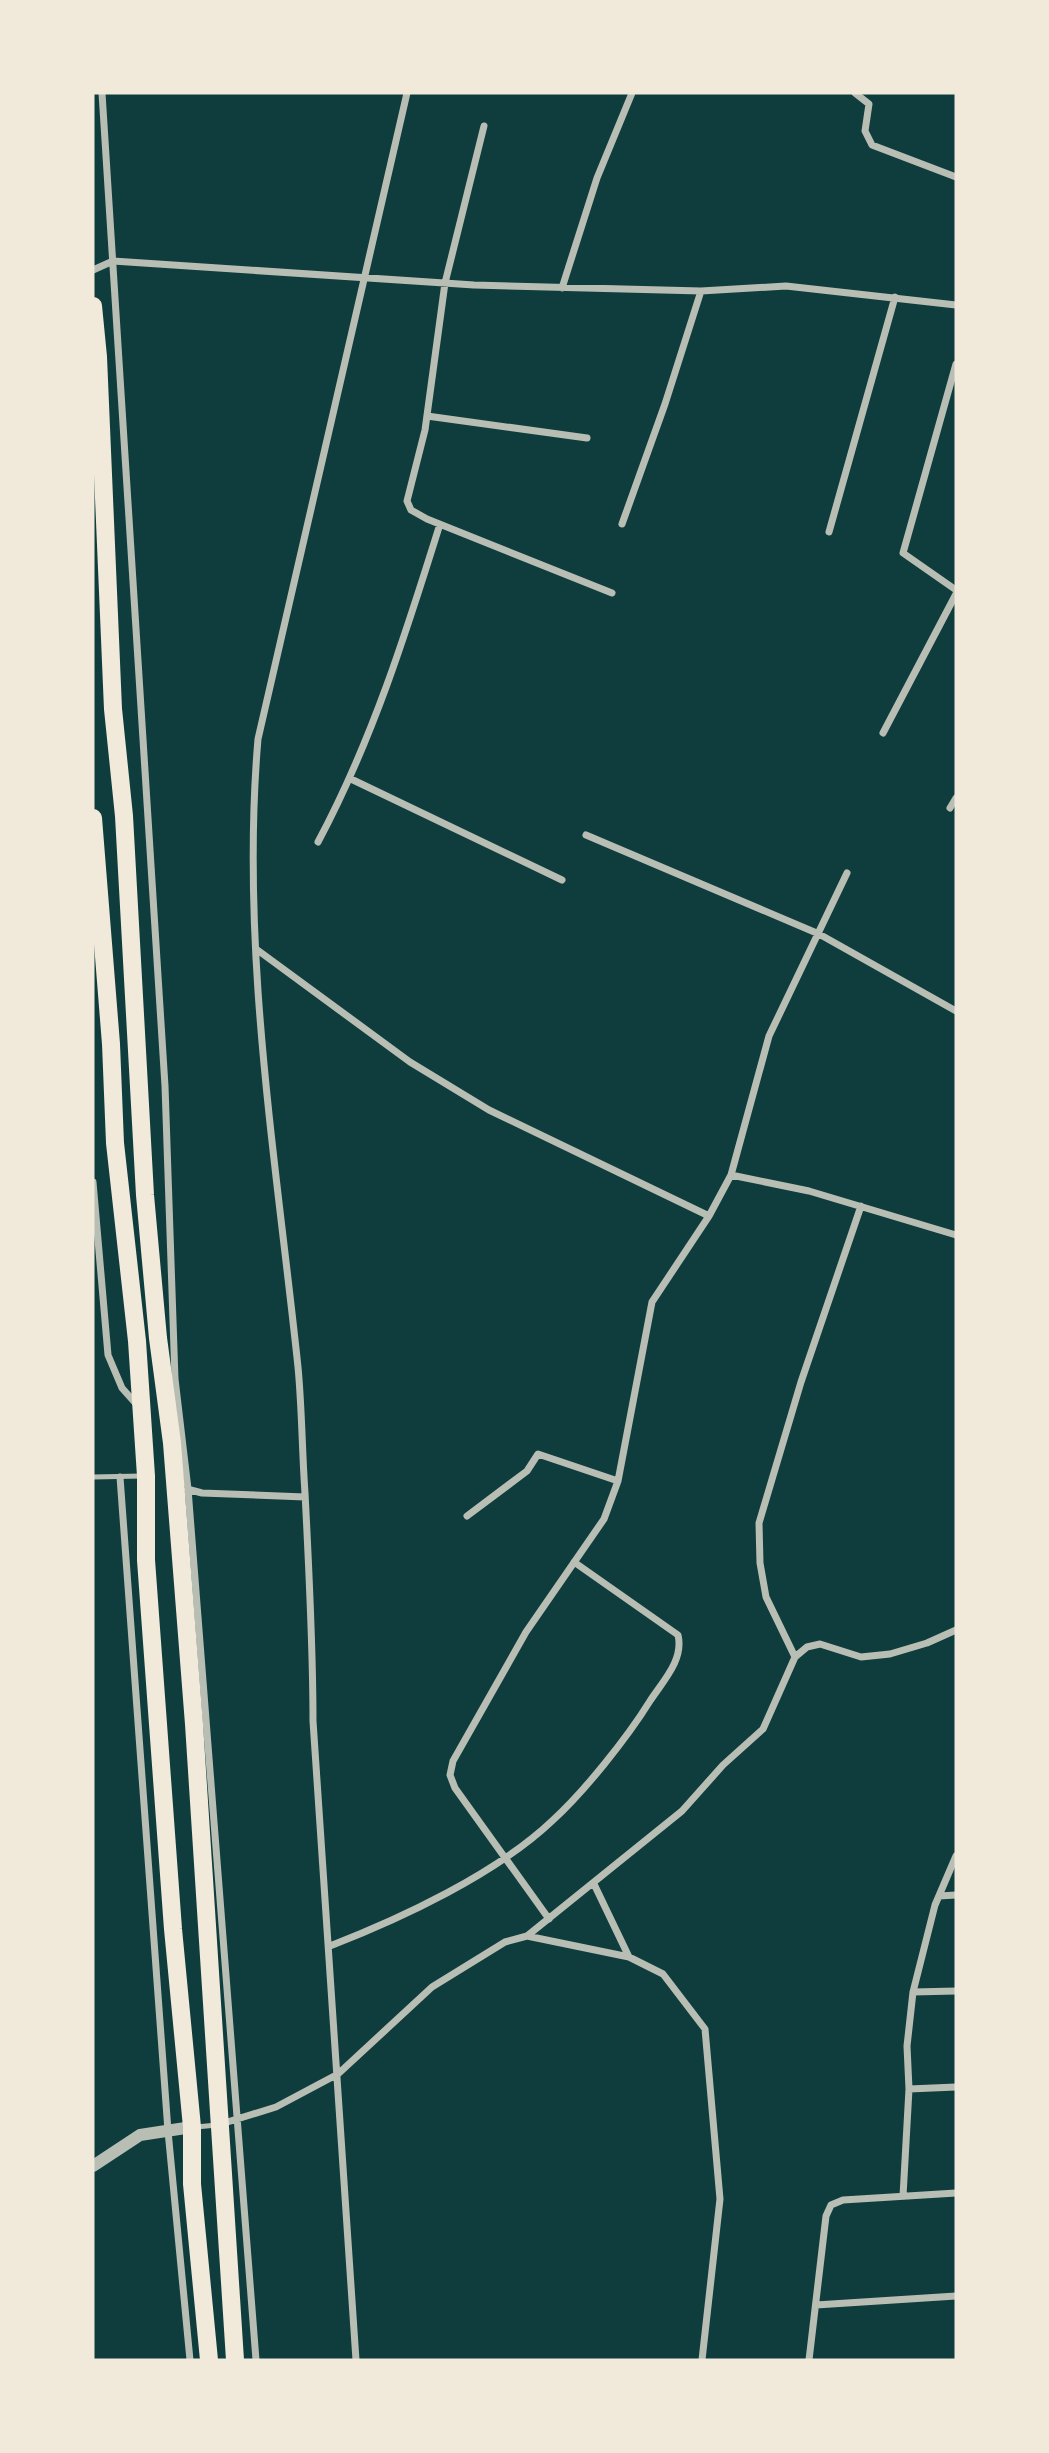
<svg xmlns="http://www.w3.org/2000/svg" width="1049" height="2453" font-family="Roboto,sans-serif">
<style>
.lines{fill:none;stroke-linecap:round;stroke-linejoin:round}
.service{stroke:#b8beb3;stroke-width:5}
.minor{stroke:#b8beb3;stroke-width:7}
.tertiary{stroke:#b8beb3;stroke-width:12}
.trunk{stroke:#f1e9da;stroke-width:18}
</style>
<rect width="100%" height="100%" fill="#0f3d3e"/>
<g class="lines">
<!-- service -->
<path class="service" d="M93,1477l49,-1
M196,2127l21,-2"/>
<!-- minor -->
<path class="minor" d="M102,93l63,993 10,293 13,110 68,871
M855,93l14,11 -4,27 7,14 84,32
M484,126l-39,157 -20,147 -18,71 4,9 16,9 185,74
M93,270l20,-9 361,24 227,6 85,-5 170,19
M562,288l35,-110 35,-85
M956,364l-53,189 53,37
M427,416l160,22
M622,524l43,-120 36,-113
M829,532l66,-235
M883,733l73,-139
M351,779l211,101
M950,808l6,-10
M586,835l233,99 137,77
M318,842c54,-101 88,-209 122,-318
M256,949l154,113 79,48 220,106
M731,1175l78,16 147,44
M93,1182l15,173 14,33 16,18
M120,1477l48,654 22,229
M187,1489l15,4 103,4
M467,1516l60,-45 11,-17 80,27
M795,1657l-29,-60 -6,-34 -1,-40 42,-141 60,-176
M594,1884l35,73
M939,1896l17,-1
M549,1919l-94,-131 -5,-13 3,-14 73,-129 78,-113 14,-38 34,-179 57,-86 22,-41 38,-139 78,-163
M527,1936l155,-125 41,-46 40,-36 32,-72 12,-10 13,-3 41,13 29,-3 37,-11 29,-13
M330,1946c72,-28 166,-72 222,-125 32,-29 75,-83 98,-120 13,-20 34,-41 28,-66l-104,-73
M913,1992l43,-1
M909,2089l47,-2
M221,2124l55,-17 62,-33 94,-87 73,-45 22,-6 102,21 34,17 42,55 15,170 -18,161
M903,2196l6,-107 -2,-43 6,-54 22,-87 21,-49
M816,2305l140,-9
M356,2360l-43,-639c0,-76 -4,-152 -8,-228 -3,-42 -3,-84 -7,-126 -22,-208 -58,-419 -40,-628l149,-646
M809,2360l17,-144 5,-11 12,-5 113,-7"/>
<!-- tertiary -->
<path class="tertiary" d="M93,2166l47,-31 52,-8"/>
<!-- trunk -->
<path class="trunk" d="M93,306l5,51 15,352 11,107 21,379 13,143 14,105 22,281 41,636
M93,818l18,226 4,99 22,198 9,135v84l27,369 19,198v57l17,176"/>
</g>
<!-- border -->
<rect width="1049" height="2453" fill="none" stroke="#f1e9da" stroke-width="189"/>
</svg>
